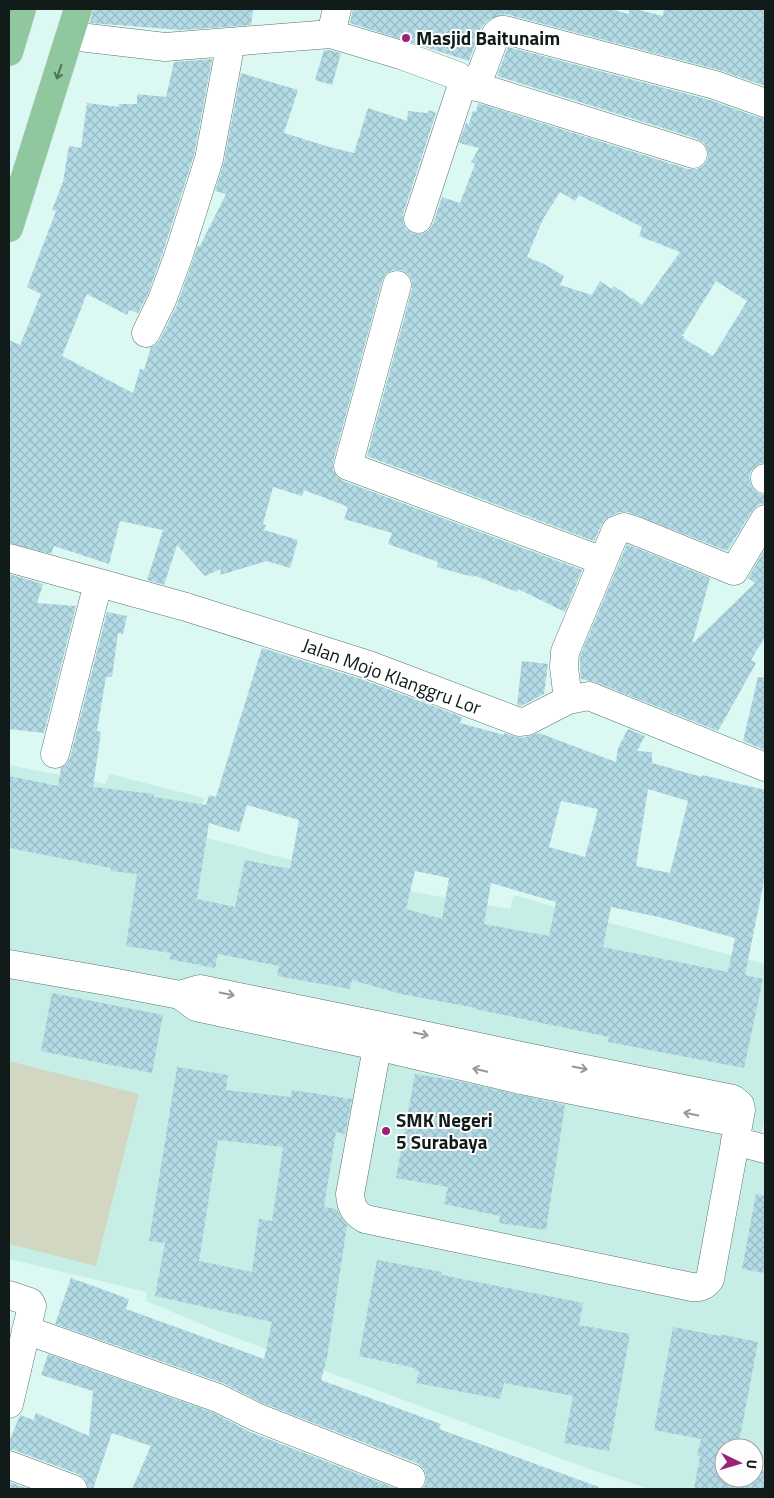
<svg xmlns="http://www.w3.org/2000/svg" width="774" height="1498" font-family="'Titillium Web',sans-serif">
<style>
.built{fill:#c7eee6;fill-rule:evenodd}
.pitch{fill:#d2d7c2}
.building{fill:url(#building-cross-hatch);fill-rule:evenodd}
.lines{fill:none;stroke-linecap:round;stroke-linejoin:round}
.minor-casing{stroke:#59746e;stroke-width:29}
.major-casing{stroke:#dedfdf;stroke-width:29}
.minor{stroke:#fff;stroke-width:28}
.major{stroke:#8fc89f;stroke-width:28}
.oneway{stroke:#50725c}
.oneway2{stroke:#949998}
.poi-dot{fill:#9a227c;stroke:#fefefe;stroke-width:2}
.labels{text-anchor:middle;stroke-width:4;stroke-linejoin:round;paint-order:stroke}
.poi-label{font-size:19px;font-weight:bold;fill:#111c1a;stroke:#fefefe;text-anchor:start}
.street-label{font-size:19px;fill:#111c1a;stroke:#fefefe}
</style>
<defs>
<pattern id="building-cross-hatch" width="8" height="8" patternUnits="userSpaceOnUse" patternTransform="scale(1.25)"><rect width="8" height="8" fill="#b3dbe5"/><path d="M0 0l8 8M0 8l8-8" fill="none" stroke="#99bbc4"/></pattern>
</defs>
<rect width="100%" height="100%" fill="#dbf8f2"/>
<!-- built -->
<path class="built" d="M9,765l96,19 5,-10 94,24 -8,37 212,56 102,18 4,-14 92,27 159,42v151l-6,32 6,2v340h-116l-57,-19 -369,-137 -77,-32 1,-9 -138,-33zM724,1448h30v30h-30z"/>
<!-- pitch -->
<path class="pitch" d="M9,1061l130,33 -43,172 -87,-22z"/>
<!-- building -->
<path class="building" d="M93,9h160l-2,16 -69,5 -92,-7z
M353,9h258l17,5 2,-5h5l28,7 1,-7h101v77l-46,-16 -214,-56 -13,4 -6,4 -5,6 -12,33 -119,-38z
M508,47l202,53 50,18h5v344l-8,3 -6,6 -2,7 3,9 6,6 7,2v8l-7,2 -6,6 -25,40 -99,-39h-9l-14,7 -3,5 -8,17 -227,-85 45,-167v-8l-4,-7 -7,-4h-8l-7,4 -4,7 -49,181v8l4,7 6,4 239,89 -17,42 -47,-23 -1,3 -44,-17v2l-36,-10 1,-5 -50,-18 4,-11 -48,-14 4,-11 -2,-2 -42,-16 -2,6 -29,-9 -10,37 3,1 -2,5 34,10 -8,28 -23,-7 -47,14 1,-6 -16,7 -28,-31 -13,40 -17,-5 16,-50 -43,-9 -11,43 -55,-18 -3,8 -42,-11v-203l11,5 21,-51 -14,-7 29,-76 -4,-1 11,-28 6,-36 12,2 6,-45 32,4v-3h18v-10l29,3 8,-35 38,-3 -18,96 -31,97 -15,42 -10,19 -9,-3 -2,5 -40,-21 -25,62 71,37 7,-24 4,1 7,-23 4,-1 5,-6 17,-35 21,-59h2l26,-52 -11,-3 9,-29 17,-89 57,17 -14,43 42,13 28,7 14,-45 39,13 1,-10 20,2 1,-3 7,3 -33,101v8l3,7 8,5h8l7,-4 4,-6 9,-27 18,6 15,-39 -4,-2 8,-14 -20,-5 7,-20 3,1 4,-13 3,1 2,-9 210,66h9l7,-4 4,-6v-9l-4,-7 -6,-4 -201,-63zM560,192l15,9 4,-6 41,21 22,11 -3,9 41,16 -38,53 -9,-7 -1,1 -18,-13 -2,3 -12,-8 -8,14 -32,-10 4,-9 -20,-12 -17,-7 16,-38zM716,281l31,20 -34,55 -30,-18 1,-2h-2z
M324,50h5l12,3 -9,32 -17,-5z
M627,544l83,34 -18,66 63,-61 -7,-5 17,-29v88l-14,23 5,3 -38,68 -123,-49 -14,-3 -1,-12v-11z
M9,574l34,10 -6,19 39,3 -32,127 -35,-4z
M107,612l20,4 -4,18 -5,-1 -6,44h-6l-9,54 4,1 -8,55 61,7v3l52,8 3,-10 7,2 46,-149 102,32 98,37 -2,6 44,12v-2l16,5 9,-2 10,-3 77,29 2,-14 10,-19 17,7 -8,15 15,1v11l50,14v-2l63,15v86l-20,99 18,4 -19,89 -136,-26 1,-5 -134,-28 1,-1 -75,-14 -49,-14 -2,9 -73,-13 2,-10 -61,-12 -3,14 -46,-9 2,-6 -45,-7 11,-72 -26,-3v-3l-102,-20v-72l49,10 3,-18 6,-4 3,-6zM648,789l40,12 -18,72 -34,-7zM561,801l37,8 -13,48 -36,-10zM247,805l52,15 -9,49 -45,-9 -10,47 -38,-8 12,-76 30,9zM415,871l34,7 -7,41 -36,-10zM491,883l65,19 -7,34 -65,-12zM611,907l48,10 76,21 -7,34 -125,-25z
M522,661l26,3 -4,30 -23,12 -4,-1z
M758,677l7,1v72l-22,-9z
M52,993l111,22 -11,58 -111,-22z
M177,1067l51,8 -2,15 65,7 1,-7 60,9 -7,35 -9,-2 -12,75 13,2 4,8 6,8 -20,133 -6,22 120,44 -2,5 160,58v2h-177l4,-6v-8l-3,-7 -6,-5 -155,-60 -39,-20 -168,-59 16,-46 58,21 -3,10 138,50 8,-37 -117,-26 10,-53 -16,-2zM218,1140l65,7 -11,74 -13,-2 -7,53 -53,-11z
M415,1074l43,7 107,24 -19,125 -47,-7 1,-7 -56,-12 4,-17 -52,-9z
M756,1194l9,1v78l-23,-4z
M377,1260l65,12v3l141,28 -4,22 51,9 -21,117 -45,-8 9,-47 -69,-13 -4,16 -84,-16 3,-12 -4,-1v-2l-56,-12z
M673,1327l47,9v-2l38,8 -20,106h-14v30h30v-9l11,2v18h-71l6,-33h-3l4,-17 -47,-9z
M48,1354l164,58 38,20 147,57h-265l19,-43 -39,-13 -19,56 -5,-1 -3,-9 -7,-5 -64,-24h-5v-8l11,-27 13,5 3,-7 53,23 4,-45 -52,-16z
M9,1482l20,7h-20z"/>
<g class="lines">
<!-- minor casing -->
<g class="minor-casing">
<path id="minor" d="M331,34l6,-25
M71,36l94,11 166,-13 70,21 57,21 4,4v5l-44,134
M462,82l231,72
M476,87l20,-53 5,-4h4l210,55 50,18
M397,285l-49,181 255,95
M146,333l16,-33 16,-43 31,-98 22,-117
M765,478v1
M9,558l177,49 183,58 150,57 8,-1 41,-21 21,-4 176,71
M568,700l-4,-33 1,-15 51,-122 8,-3 12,4 98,40 31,-52
M55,754l43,-171
M9,964l103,18 68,13 16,12 181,39 144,34 217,43
M180,995l20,-6 181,37 145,31 207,42 7,6 1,5 -31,169c-5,7 -10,9 -18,8l-327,-68c-11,-6 -14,-13 -15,-25l31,-168
M735,1141l30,8
M9,1295l21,7 2,4 -23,98
M26,1330l192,68 38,19 155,61
M9,1465l64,24"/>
</g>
<!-- major casing -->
<g class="major-casing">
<path id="major" d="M9,52l13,-43
M9,228l69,-219"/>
</g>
<!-- minor -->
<use href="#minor" class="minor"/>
<!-- major -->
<use href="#major" class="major"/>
</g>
<!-- one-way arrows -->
<defs><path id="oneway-shaft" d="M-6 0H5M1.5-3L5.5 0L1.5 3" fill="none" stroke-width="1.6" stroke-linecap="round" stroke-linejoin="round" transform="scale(1.25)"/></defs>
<use class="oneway" href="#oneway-shaft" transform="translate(59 72) rotate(108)"/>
<g class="oneway2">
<use href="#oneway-shaft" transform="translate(227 994) rotate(11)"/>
<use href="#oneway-shaft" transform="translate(421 1034) rotate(12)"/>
<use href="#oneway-shaft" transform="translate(580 1068) rotate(11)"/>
<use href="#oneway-shaft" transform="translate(480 1070) rotate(-167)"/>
<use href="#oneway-shaft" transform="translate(691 1114) rotate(-169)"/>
</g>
<!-- markers -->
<g class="poi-dot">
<circle cx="406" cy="38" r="5"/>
<circle cx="386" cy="1131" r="5"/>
</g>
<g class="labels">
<!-- poi labels -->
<g class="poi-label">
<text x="416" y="45">Masjid Baitunaim</text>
<text x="396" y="1127">SMK Negeri<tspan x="396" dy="22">5 Surabaya</tspan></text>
</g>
<!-- street labels -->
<g class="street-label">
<text transform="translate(392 676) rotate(20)" y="7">Jalan Mojo Klanggru Lor</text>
</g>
</g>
<!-- border -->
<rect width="774" height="1498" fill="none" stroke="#111c1a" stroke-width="20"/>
<!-- north arrow -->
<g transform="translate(739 1463) rotate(95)"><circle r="24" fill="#fefefe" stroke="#9fa4a3"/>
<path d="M0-4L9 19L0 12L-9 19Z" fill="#9a227c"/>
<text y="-8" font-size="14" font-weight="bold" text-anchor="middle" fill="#111c1a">U</text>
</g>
</svg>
